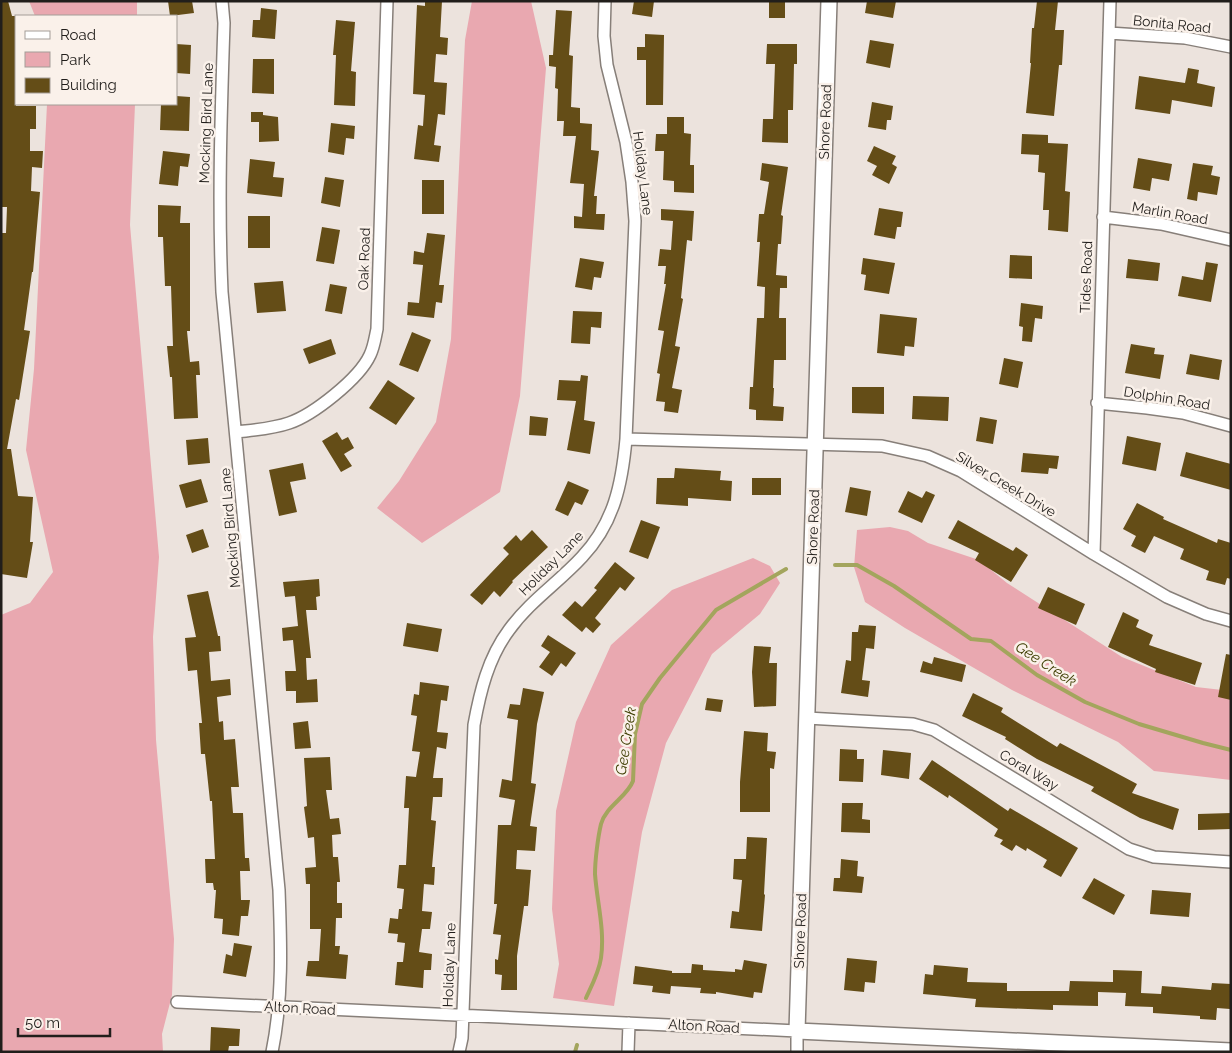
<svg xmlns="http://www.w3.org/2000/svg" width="1232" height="1053" font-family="Raleway,sans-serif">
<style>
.green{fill:#e9a8b0}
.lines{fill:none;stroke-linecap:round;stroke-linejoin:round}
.stream{stroke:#a3a55d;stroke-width:4}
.building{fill:#644d17}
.minor-casing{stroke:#877f79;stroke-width:14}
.tertiary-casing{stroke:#877f79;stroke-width:18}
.minor{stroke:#fff;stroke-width:11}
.tertiary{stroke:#fff;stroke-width:15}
.labels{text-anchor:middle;stroke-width:5;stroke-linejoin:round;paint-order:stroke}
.street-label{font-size:14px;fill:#211e1b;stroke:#faf1ea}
.water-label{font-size:15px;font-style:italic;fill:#3d3d01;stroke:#faf1ea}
</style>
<rect width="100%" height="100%" fill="#ece3dd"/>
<!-- green -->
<path class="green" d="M29,1h108v15h-102z
M472,1h59l15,67 -26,328 -20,96 -78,51 -45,-35 22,-27 37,-59 15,-83 14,-299z
M47,104h88l-5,121 29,332 -6,80 3,103 18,199 -2,56 -10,39 1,18h-162v-437l29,-12 23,-31 -27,-122 8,-81z
M890,527l18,4 20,12 51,17 28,23 115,74 74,30 35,4v89l-77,-9 -36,-29 -106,-52 -107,-62 -40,-26 -11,-35 3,-37z
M753,558l17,8 10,17 -20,31 -48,40 -46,89 -24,89 -28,174 -61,-8 6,-34 -7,-55 4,-98 20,-89 35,-77 61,-55z"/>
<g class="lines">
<!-- stream -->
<path class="stream" d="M835,565h22l37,21 77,53 20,2 46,34 48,27 54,22 64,19 28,7
M586,998c6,-13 13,-26 15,-40 4,-28 -4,-56 -6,-84 0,-14 3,-37 6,-50 5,-18 26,-27 32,-43l2,-47 7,-30 18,-26 56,-68 70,-41
M575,1052l2,-7"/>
</g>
<!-- building -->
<path class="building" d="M1,1h7l4,15h4v90h20v23h-6v22h13l-1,17 -10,-1 -1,24 9,1 -7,80h-1l-8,58 6,1 -11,69 -3,-1 -9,50h4l7,47 15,1 -3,45h3l-6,36 -26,-4v-341h5l1,-26h-6z
M168,1h24l2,12 -24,3z
M425,1h17l-2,36 8,1 -1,17 -11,-1 -2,28 13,1 -2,32 -7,-1 -4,31 7,1 -2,16 -25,-3 4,-34 5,1 2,-31 -12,-1 4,-89 8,1z
M634,1h20l-2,16 -20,-3z
M769,1h16v17h-16z
M867,1h29l-3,17 -28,-5z
M1037,1h21l-3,29h9l-2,35h-3l-5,51 -28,-3 5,-50h-1l2,-35h2z
M261,8l16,2 -2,29 -23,-2 1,-17h7z
M556,10l16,1 -3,44 4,1 -2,51 9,1v15l12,1 -1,26 8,1 -5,45h3l-1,18h9l-1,16 -30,-2v-12l8,1 2,-33 -14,-1 6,-47h-13l1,-15h-7l1,-32 -3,-1 1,-21 -7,-1v-11h4z
M336,20l19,2 -4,49 5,1 -1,34 -21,-1 2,-50h-3z
M645,34l19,1 -1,70h-17v-45h-9v-13h8z
M870,40l24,4 -4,24 -24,-5z
M176,44l15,1 -1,29 -14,-1z
M767,44h30v20h-3l-1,46h-5v33l-26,-1 1,-23h10l2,-55h-9z
M253,59h21v35l-22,-1z
M1188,68l11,2 -2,13 18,4 -3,20 -40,-7 -2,14 -35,-5 4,-33 46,7z
M176,96l14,1 -1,34 -29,-1 1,-26h15z
M872,102l21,4 -2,14h-4l-1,10 -18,-3z
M251,112h12v3l15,2 1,24 -20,1v-20h-8z
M667,117h17v16l7,1 -1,31h4v28l-20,-1v-11l-11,-1 1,-29h-9l1,-17h11z
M331,123l24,3 -1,13 -8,-1 -2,17 -16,-3z
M1022,134l26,1v8l20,1 -3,47 5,1 -2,40 -20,-2 1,-20h-6l2,-37 -7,-1 1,-17 -18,-1z
M874,146l22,10 -4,8 5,3 -8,17 -17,-9 5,-9 -10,-5z
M163,151l27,3 -2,13 -8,-1 -2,20 -19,-2z
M1138,158l34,6 -3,17 -17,-3 -2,13 -17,-3z
M250,159l25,3 -2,15 11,1 -2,19 -35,-4z
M762,163l26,4 -7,48 2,1 -2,28h-3l-2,31 11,1v12h-7l-1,30h7v42h-12l-1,28h1l-1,18 11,1 -1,14 -27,-1v-10l-7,-1 1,-22h3l4,-69h7l1,-31 -8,-1 3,-44h-3l2,-28h5l5,-32 -9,-2z
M1193,163l20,3 -2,9 9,2 -3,18 -19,-3 -1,9 -10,-2z
M325,177l19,3 -4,27 -19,-4z
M422,180h22v34h-22z
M158,205l23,1 -1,17h10v108h-3l3,31 9,-1 1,14h-4l2,43 -24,1 -2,-42h-2l-3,-31h6l-2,-60h-6l-2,-49h-5z
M879,208l24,4 -2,15h-4l-2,12 -21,-4z
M661,209l33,2 -2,30 -5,-1 -6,58 2,1 -8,47 5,1 -8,41 10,2 -4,23 -14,-2 1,-9 -9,-1 4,-27 -3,-1 7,-42 -6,-1 8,-46h-2l2,-18h-8l2,-17 11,1 2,-29 -12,-1z
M248,216h22v32h-22z
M322,227l18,3 -6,34 -18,-3z
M427,233l18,2 -6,50h5l-2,18 -6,-1 -2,16 -27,-3 1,-13 11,1 4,-38 -10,-1 1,-13 10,2z
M1010,255l22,1v23l-23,-1z
M580,258l24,4 -3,16 -7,-1 -2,13 -17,-3z
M863,258l32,5 -6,31 -25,-4 2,-15 -5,-1z
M1128,259l32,4 -2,18 -32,-3z
M1206,262l12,2 -7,38 -33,-6 4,-20 21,4z
M283,281l3,30 -29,2 -3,-30z
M330,284l17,3 -5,27 -17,-3z
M1021,303l22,3 -1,13 -7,-1 -3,24 -10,-1 1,-14 -4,-1z
M573,311l29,1 -1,16 -10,-1 -1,17 -19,-1z
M880,314l37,4 -3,29 -9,-1 -1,10 -27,-3z
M412,332l19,8 -13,32 -19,-7z
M331,339l5,15 -27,10 -6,-15z
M1131,344l24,4 -1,6 10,1 -4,24 -35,-6z
M1190,354l32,6 -3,20 -33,-6z
M1004,358l19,4 -5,26 -19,-4z
M581,375l7,1 -4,44 11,2 -5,32 -23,-4 9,-49 -19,-1 2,-20 21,1z
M388,380l27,18 -19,27 -27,-17z
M852,387h32v27l-32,-1z
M913,396l36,1 -1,24 -36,-2z
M530,416l18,2 -2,18 -17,-1z
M980,417l17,3 -4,24 -17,-3z
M337,432l5,8 6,-3 6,11 -10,6 8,12 -11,6 -19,-31z
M1127,436l34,7 -5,28 -34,-7z
M208,438l2,25 -22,2 -2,-25z
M1186,452l45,12v26l-51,-14z
M1023,453l36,3 -2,13 -8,-1 -1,6 -27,-2z
M303,463l3,16 -16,3 7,30 -18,4 -10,-46z
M675,468l46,3 -1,9 12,1 -1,20 -43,-3v8l-32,-2 1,-26h17z
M752,478h29v17h-29z
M201,479l7,23 -22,6 -7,-23z
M568,481l21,9 -7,15 -7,-3 -7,14 -13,-6z
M850,487l21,4 -4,25 -22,-4z
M908,491l14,7 4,-7 9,4 -13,28 -24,-11z
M1137,503l27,14 -1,2 54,24 1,-4 13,4v36l-4,-1 -2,7 -19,-5 3,-9 -29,-12 4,-10 -30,-13 -9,17 -14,-7 5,-10 -13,-7z
M641,520l19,7 -12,32 -19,-7z
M958,520l55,31 3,-4 12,8 -17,27 -36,-22 4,-7 -31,-15z
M203,529l6,18 -17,6 -6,-18z
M532,530l16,17 -36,34 1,1 -13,15 -6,-6 -12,14 -12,-10 39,-41 -6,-6 13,-13 5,6z
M615,562l20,16 -10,13 -5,-4 -25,31 6,6 -8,9 -7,-6 -4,5 -20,-17 13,-14 7,6 15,-17 -3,-2z
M319,579l1,17 -4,1 1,13h-11l5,48h-5l1,22 10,-1 1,23 -22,1v-12h-10l-1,-20h11l-3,-31 -10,1 -1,-13 16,-2 -3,-30 -10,1 -2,-15z
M1048,587l37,17 -9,21 -38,-17z
M208,591l10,45h2l1,15 -12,1 2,29 19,-2 1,16 -14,2 2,25 4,-1 1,19 11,-1 4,48h-8l2,26h10l2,45h4l1,13h-10l1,29h9l-2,16h-7l-2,20 -17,-2 1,-15 -9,-1 2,-28h-2l-1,-7h-7l-1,-24h10l-3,-58h-2l-5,-47h-4l-2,-31h3l-5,-53 -9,1 -3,-33 11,-1 -9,-42z
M1123,612l16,8 -3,7 17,8 -4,10 53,18 -7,22 -40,-13 1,-3 -48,-22z
M407,623l35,6 -4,23 -35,-6z
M859,625l17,1 -2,23 -8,-1 -4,32 8,1 -2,16 -27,-4 5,-33 5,1 1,-29h6z
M548,635l28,18 -10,14 -5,-4 -9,13 -13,-9 11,-15 -9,-6z
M754,646l17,1 -2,16h8l-1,43 -22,1 -2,-35z
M1226,654l5,1v45l-13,-3z
M934,657l32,8 -4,17 -42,-10 3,-11 9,3z
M420,682l29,4 -2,15 -6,-1 -4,32 11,1 -2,16 -9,-2 -4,31h10l-1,19h-9l-2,23 5,1 -4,46h3l-1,18 -10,-1 -2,27 10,1 -2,17h-8l-3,23 13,2 -1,16h-7l-1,18 -28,-3 2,-23h6l2,-19 -8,-1 1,-8 -10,-1 2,-15 8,1 1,-10h3l2,-20 -7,-1 2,-23h7l3,-57h-5l2,-32 10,1 4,-25 -8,-1 5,-35 -6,-1 3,-21 5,1z
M523,688l21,4 -7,32 -6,59 5,1 -6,42 7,1 -2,24 -18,-1 -1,19 15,1 -3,36h-4l-7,50v34h-16l1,-15 -7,-1v-15l3,1 3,-25 -8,-1 4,-30h-3l4,-79h13l4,-25 -16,-3 3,-18 10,2 6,-61 -11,-2 3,-14 10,1z
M973,693l30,15 -2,4 56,35 3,-4 77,41 -5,9 47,16 -6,21 -33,-12 -49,-27 3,-4 -57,-28 -32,-20 1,-2 -44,-21z
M707,698l16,2 -2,12 -16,-2z
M308,721l3,27 -16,1 -2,-26z
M744,731l24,2 -1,18 9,1 -2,17 -4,-1v44h-30v-30z
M840,749l17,1v9h7l-1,23 -24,-1z
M883,750l28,3 -2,26 -28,-4z
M330,757l2,33h-6l4,29 9,-1 2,16 -9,1 1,22h5l2,25h-3v21h5v15h-6l-1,28h5l-1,8 9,1 -2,24 -40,-3 2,-15h11l2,-32h-11v-45h-4l-1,-16 11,-1 -2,-30 -6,1 -4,-31 3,-1 -3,-48z
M932,760l76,51 2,-3 68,40 -17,29 -18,-10 4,-7 -20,-12 -1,3 -10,-6 -4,6 -12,-7 3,-4 -9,-4 4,-7 -49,-34 -1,3 -29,-19z
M842,803h21l-1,16 8,1v13l-29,-1z
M1231,813v16l-33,1v-16z
M747,837l20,1 -3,56 1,1 -3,36 -32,-3 2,-17 7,1 3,-32 -9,-1 1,-20h12z
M841,859l17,2 -1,15 7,1 -2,16 -29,-2 1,-13h6z
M1094,878l31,17 -11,20 -32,-17z
M1152,890l39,3 -2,24 -39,-3z
M234,943l18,3 -6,31 -23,-4 3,-19 6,2z
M847,958l30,3 -2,22 -10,-1 -1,10 -20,-2z
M744,960l23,4 -5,29 -8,-1 -1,6 -37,-6v2l-16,-1 1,-5 -30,-2 -1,8 -18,-2 1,-6 -20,-2 2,-18 37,5v2h19l1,-9 11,1v5l32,2v-3l7,1z
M934,965l34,3 -1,14 40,1v8h62l1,-10 43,1v-12l29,1 -1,22 20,1 1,-8 49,4 1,-7 19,1 -1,25 -13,-1 -1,12 -16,-1v-3l-47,-3v-6l-28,-1 1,-13 -28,-1v14l-45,-1v5l-78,-3 1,-8 -53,-5 2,-20 8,1z
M211,1027l29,2 -1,17h-10l-1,6h-18z"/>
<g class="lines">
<!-- minor casing -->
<g class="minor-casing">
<path id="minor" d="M222,1l2,22c-3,90 -6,179 -2,269l57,598c2,54 4,108 -7,162
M1109,33l76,5 46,9
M1103,217l58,7 70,16
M1097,403l50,5 36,5 48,13
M236,432c17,-2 36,-3 53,-9 24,-8 70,-44 81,-68 4,-8 5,-17 7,-26l10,-328
M626,439l256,7 45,10 34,15 133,83 73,43 39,17 25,7
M1094,554l16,-553
M807,718l106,6 21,6 195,119 25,8 77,5
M177,1002l620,29v21
M459,1052l3,-14 12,-313c6,-33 14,-67 35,-95 21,-29 49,-47 73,-73 32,-34 40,-73 44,-118l9,-218 -3,-39 -6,-40 -19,-77 -3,-29 1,-35
M628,1052l1,-29"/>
</g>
<!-- tertiary casing -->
<g class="tertiary-casing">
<path id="tertiary" d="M829,1l-32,1030 434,20"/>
</g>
<!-- minor -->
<use href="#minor" class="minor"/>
<!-- tertiary -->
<use href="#tertiary" class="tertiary"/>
</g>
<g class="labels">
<!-- street labels -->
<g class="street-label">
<text transform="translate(1172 24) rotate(6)" y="5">Bonita Road</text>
<text transform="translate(825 122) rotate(-88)" y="5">Shore Road</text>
<text transform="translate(206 123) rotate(-88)" y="5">Mocking Bird Lane</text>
<text transform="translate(643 173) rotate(83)" y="5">Holiday Lane</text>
<text transform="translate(1170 213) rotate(10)" y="5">Marlin Road</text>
<text transform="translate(364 259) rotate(-88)" y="5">Oak Road</text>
<text transform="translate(1086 277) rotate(-88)" y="5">Tides Road</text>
<text transform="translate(1167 398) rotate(9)" y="5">Dolphin Road</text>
<text transform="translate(1006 484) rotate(31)" y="5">Silver Creek Drive</text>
<text transform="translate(813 527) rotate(-88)" y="5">Shore Road</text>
<text transform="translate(230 528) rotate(-95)" y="5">Mocking Bird Lane</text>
<text transform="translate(551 563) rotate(-45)" y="5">Holiday Lane</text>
<text transform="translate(1029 770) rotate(31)" y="5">Coral Way</text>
<text transform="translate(800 931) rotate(-88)" y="5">Shore Road</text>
<text transform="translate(449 965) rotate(-88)" y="5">Holiday Lane</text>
<text transform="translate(300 1008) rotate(3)" y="5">Alton Road</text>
<text transform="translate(704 1026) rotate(3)" y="5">Alton Road</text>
</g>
<!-- water labels -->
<g class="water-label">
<text transform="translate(1046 664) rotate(33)" y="5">Gee Creek</text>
<text transform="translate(626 741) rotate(-81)" y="5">Gee Creek</text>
</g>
</g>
<!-- border -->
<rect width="1232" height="1053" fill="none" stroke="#211e1b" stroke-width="5"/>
<!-- legend -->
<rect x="15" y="15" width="162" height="90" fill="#faf1ea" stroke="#a39d97"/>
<rect x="25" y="31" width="25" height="8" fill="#ffffff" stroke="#a39d97"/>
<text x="60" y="40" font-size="15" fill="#211e1b">Road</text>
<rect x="25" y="52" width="25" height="15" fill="#e9a8b0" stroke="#a39d97"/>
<text x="60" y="65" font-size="15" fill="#211e1b">Park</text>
<rect x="25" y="78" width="25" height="15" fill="#644d17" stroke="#a39d97"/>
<text x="60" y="90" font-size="15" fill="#211e1b">Building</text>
<!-- scale -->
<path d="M18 1028v8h92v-8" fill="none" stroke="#211e1b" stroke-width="2.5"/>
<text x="25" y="1028" font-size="15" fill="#211e1b" stroke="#faf1ea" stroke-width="4" paint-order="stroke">50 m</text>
</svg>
